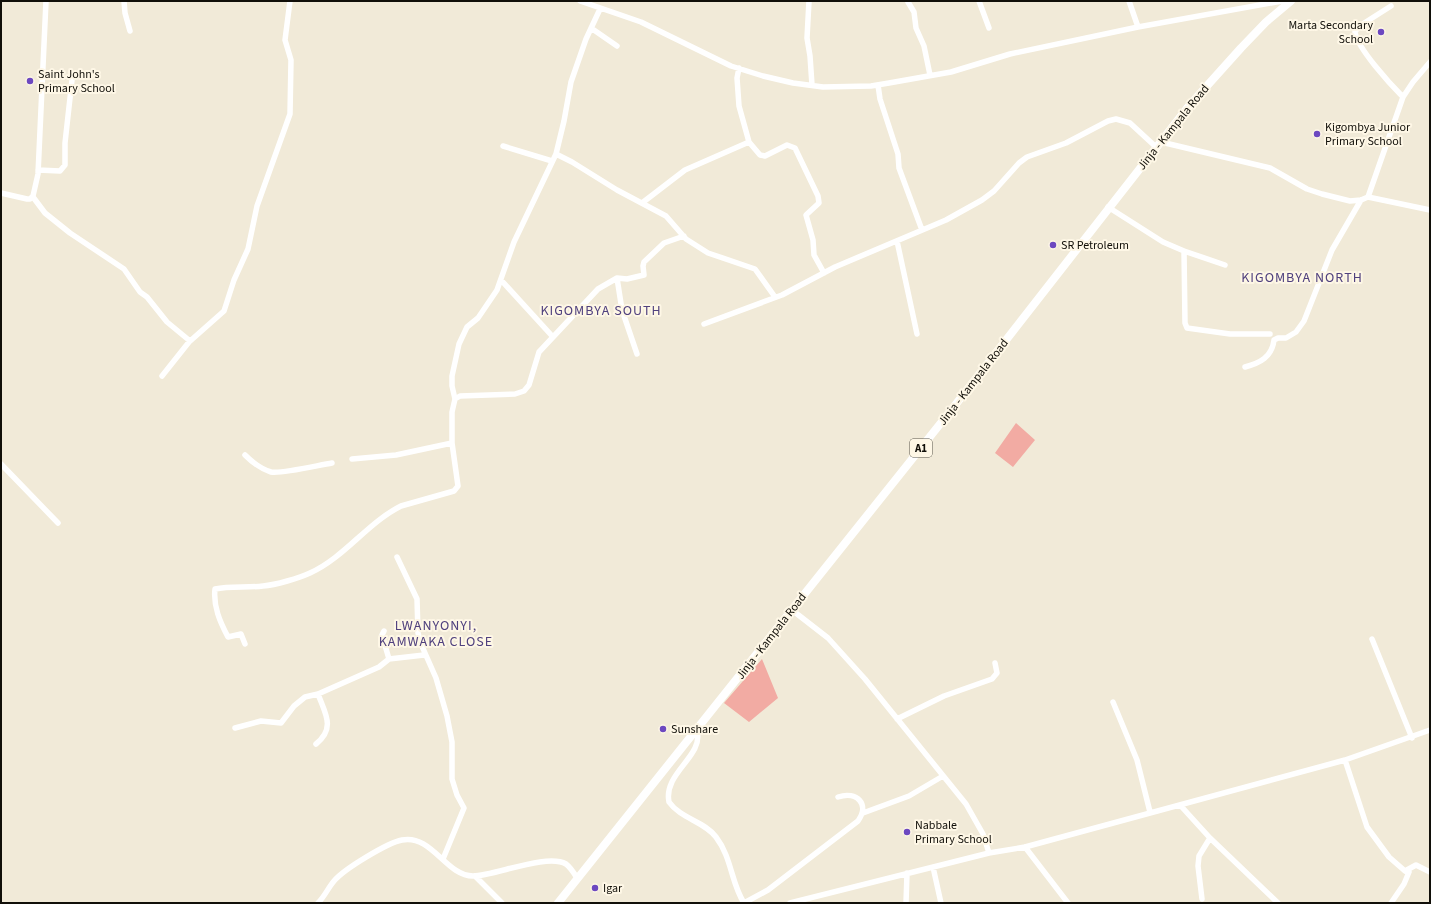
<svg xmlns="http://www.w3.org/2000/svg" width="1431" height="904" font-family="'Source Sans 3',sans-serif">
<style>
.green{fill:#f2aba3}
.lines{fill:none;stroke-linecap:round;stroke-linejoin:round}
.minor{stroke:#fff;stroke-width:5.5}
.highway{stroke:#fff;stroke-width:8}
.poi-dot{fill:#6c48c0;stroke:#fef7e6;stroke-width:1.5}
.labels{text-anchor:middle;stroke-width:4;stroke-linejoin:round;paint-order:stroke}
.shield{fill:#fef7e6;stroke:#58554b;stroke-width:1}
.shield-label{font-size:11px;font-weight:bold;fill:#110f09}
.poi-label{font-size:12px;fill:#110f09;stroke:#fef7e6;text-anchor:start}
.street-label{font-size:12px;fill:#110f09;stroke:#fef7e6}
.quarter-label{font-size:14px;letter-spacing:1px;fill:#50417e;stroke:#fef7e6}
</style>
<rect width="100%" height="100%" fill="#f1ead8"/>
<!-- green -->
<path class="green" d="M1016,423l19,17 -22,27 -18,-14z
M762,659l16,39 -29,24 -25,-19z"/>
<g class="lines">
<!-- minor -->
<path class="minor" d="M124,1l1,12 5,18
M580,1l61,21 90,44 32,10 30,7 30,4 48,-1 18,-3 62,-11 59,-18 128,-27 144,-26
M809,1l-2,37 3,18 2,29
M979,1l10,27
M1129,1l9,26
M908,2l6,10 2,16 8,18 6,29
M1391,6l-33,21 -3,5c2,16 36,53 48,65
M591,28l26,18
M878,85l2,14 18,55 1,14 23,62
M749,142l11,13 5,1 22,-11 8,3 23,48 1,7 -13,12 7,25 1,15 10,18
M1161,142l109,26 37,21 15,5 28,7 11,-1 7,-3 62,13
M503,146l49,15
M556,154l16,8 45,28 49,26 20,23 22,14 47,16 20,28
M38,170l22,1 5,-6v-22l7,-63
M1,193l26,6h3l3,-3 5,-22 8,-173
M33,197l12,16 25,20 54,36 16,23 7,5 20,25 23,19
M1368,197l35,-100 10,-15 17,-20
M642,203l43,-33 64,-28 -10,-36 -2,-28 2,-10
M1108,207l55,35 21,9 41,14
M897,241l20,93
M1184,251l1,72 2,5 43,6h40
M617,278l5,32 15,44
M501,280l52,57
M704,324l78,-29 53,-28 111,-47 36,-20 12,-9 25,-28 8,-6 39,-14 42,-22 8,-2 14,4 26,24
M1245,367c15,-4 27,-10 29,-27l4,-2h8l10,-6 8,-11 28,-71 29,-50
M162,376l27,-34 35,-31 10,-31 14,-31 9,-43 33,-92 1,-54 -6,-20 5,-39
M455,399l5,-3 55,-2 9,-3 5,-6 10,-33 59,-63 19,-11 10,1 17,-4 -1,-9 1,-4 20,-19 20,-7
M245,455c7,7 16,14 26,17 11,2 48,-7 61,-9
M352,459l44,-4 56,-12v-31l3,-13 -3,-13v-10l7,-32 8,-17 11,-9 19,-28 17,-48 42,-88 8,-33 7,-39 15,-43 14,-30
M1,464l57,59
M397,557l20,42 1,34 3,11 15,34 11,38 5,26v37l5,16 7,13 -21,51
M792,610l36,28 37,41 101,125 17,30 6,19
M384,631l-2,4 7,24 35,-4
M1372,639l40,99
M245,644l-4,-10 -13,3c-8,-15 -15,-31 -13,-48 16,-3 32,-1 48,-3 13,-1 36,-8 47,-13 35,-16 57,-50 91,-67l53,-15 4,-5 -6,-43
M1113,702l24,58 13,52
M897,719l47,-23 48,-17 5,-6 -2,-10
M235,728l26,-7 20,2 13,-17 11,-9 13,-3 61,-27 10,-8
M697,731c7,25 -34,42 -28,71 12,17 35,19 47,35 16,21 15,46 28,66
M316,744c20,-16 9,-31 2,-50
M1345,760l22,67 22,30 16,14
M1180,805l30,33 68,65
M863,813l46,-17 34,-20
M1025,847l43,56
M933,867l8,36
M475,876l27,27
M1202,899l-4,-33 1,-10 11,-18
M318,903c7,-7 10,-15 16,-22 10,-12 53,-38 68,-41 30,-6 44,36 71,36 21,0 74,-23 93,-12 4,3 8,9 11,14
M744,903l24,-13 90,-69c12,-17 -1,-30 -20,-24
M790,903l199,-50 36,-6 320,-87 85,-30
M906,903l1,-30
M1391,903l13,-19 5,-12 -4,-1 11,-6 14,7"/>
<!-- highway -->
<path class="highway" d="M558,903l398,-499 232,-297 53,-59 25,-26 25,-21"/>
</g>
<!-- markers -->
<g class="poi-dot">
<circle cx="1381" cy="32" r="4"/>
<circle cx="30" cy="81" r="4"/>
<circle cx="1317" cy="134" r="4"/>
<circle cx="1053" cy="245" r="4"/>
<circle cx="663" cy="729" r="4"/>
<circle cx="907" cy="832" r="4"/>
<circle cx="595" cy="888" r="4"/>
</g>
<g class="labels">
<!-- shield labels -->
<rect class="shield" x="910" y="439" width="22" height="18" rx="3"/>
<g class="shield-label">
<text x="921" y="452">A1</text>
</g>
<!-- poi labels -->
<g class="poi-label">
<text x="1373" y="29" text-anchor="end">Marta Secondary<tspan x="1373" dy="14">School</tspan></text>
<text x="38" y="78">Saint John's<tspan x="38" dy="14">Primary School</tspan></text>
<text x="1325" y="131">Kigombya Junior<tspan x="1325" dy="14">Primary School</tspan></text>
<text x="1061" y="249">SR Petroleum</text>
<text x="671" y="733">Sunshare</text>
<text x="915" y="829">Nabbale<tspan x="915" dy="14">Primary School</tspan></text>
<text x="603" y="892">Igar</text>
</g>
<!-- street labels -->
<g class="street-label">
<text transform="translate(1173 127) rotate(-51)" y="4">Jinja - Kampala Road</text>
<text transform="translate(973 382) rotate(-52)" y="4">Jinja - Kampala Road</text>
<text transform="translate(771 636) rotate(-52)" y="4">Jinja - Kampala Road</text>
</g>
<!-- quarter labels -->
<g class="quarter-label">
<text x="1302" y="282">KIGOMBYA NORTH</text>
<text x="601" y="315">KIGOMBYA SOUTH</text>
<text x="436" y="630">LWANYONYI,<tspan x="436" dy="16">KAMWAKA CLOSE</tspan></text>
</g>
</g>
<!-- border -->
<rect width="1431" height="904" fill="none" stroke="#110f09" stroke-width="4"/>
</svg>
